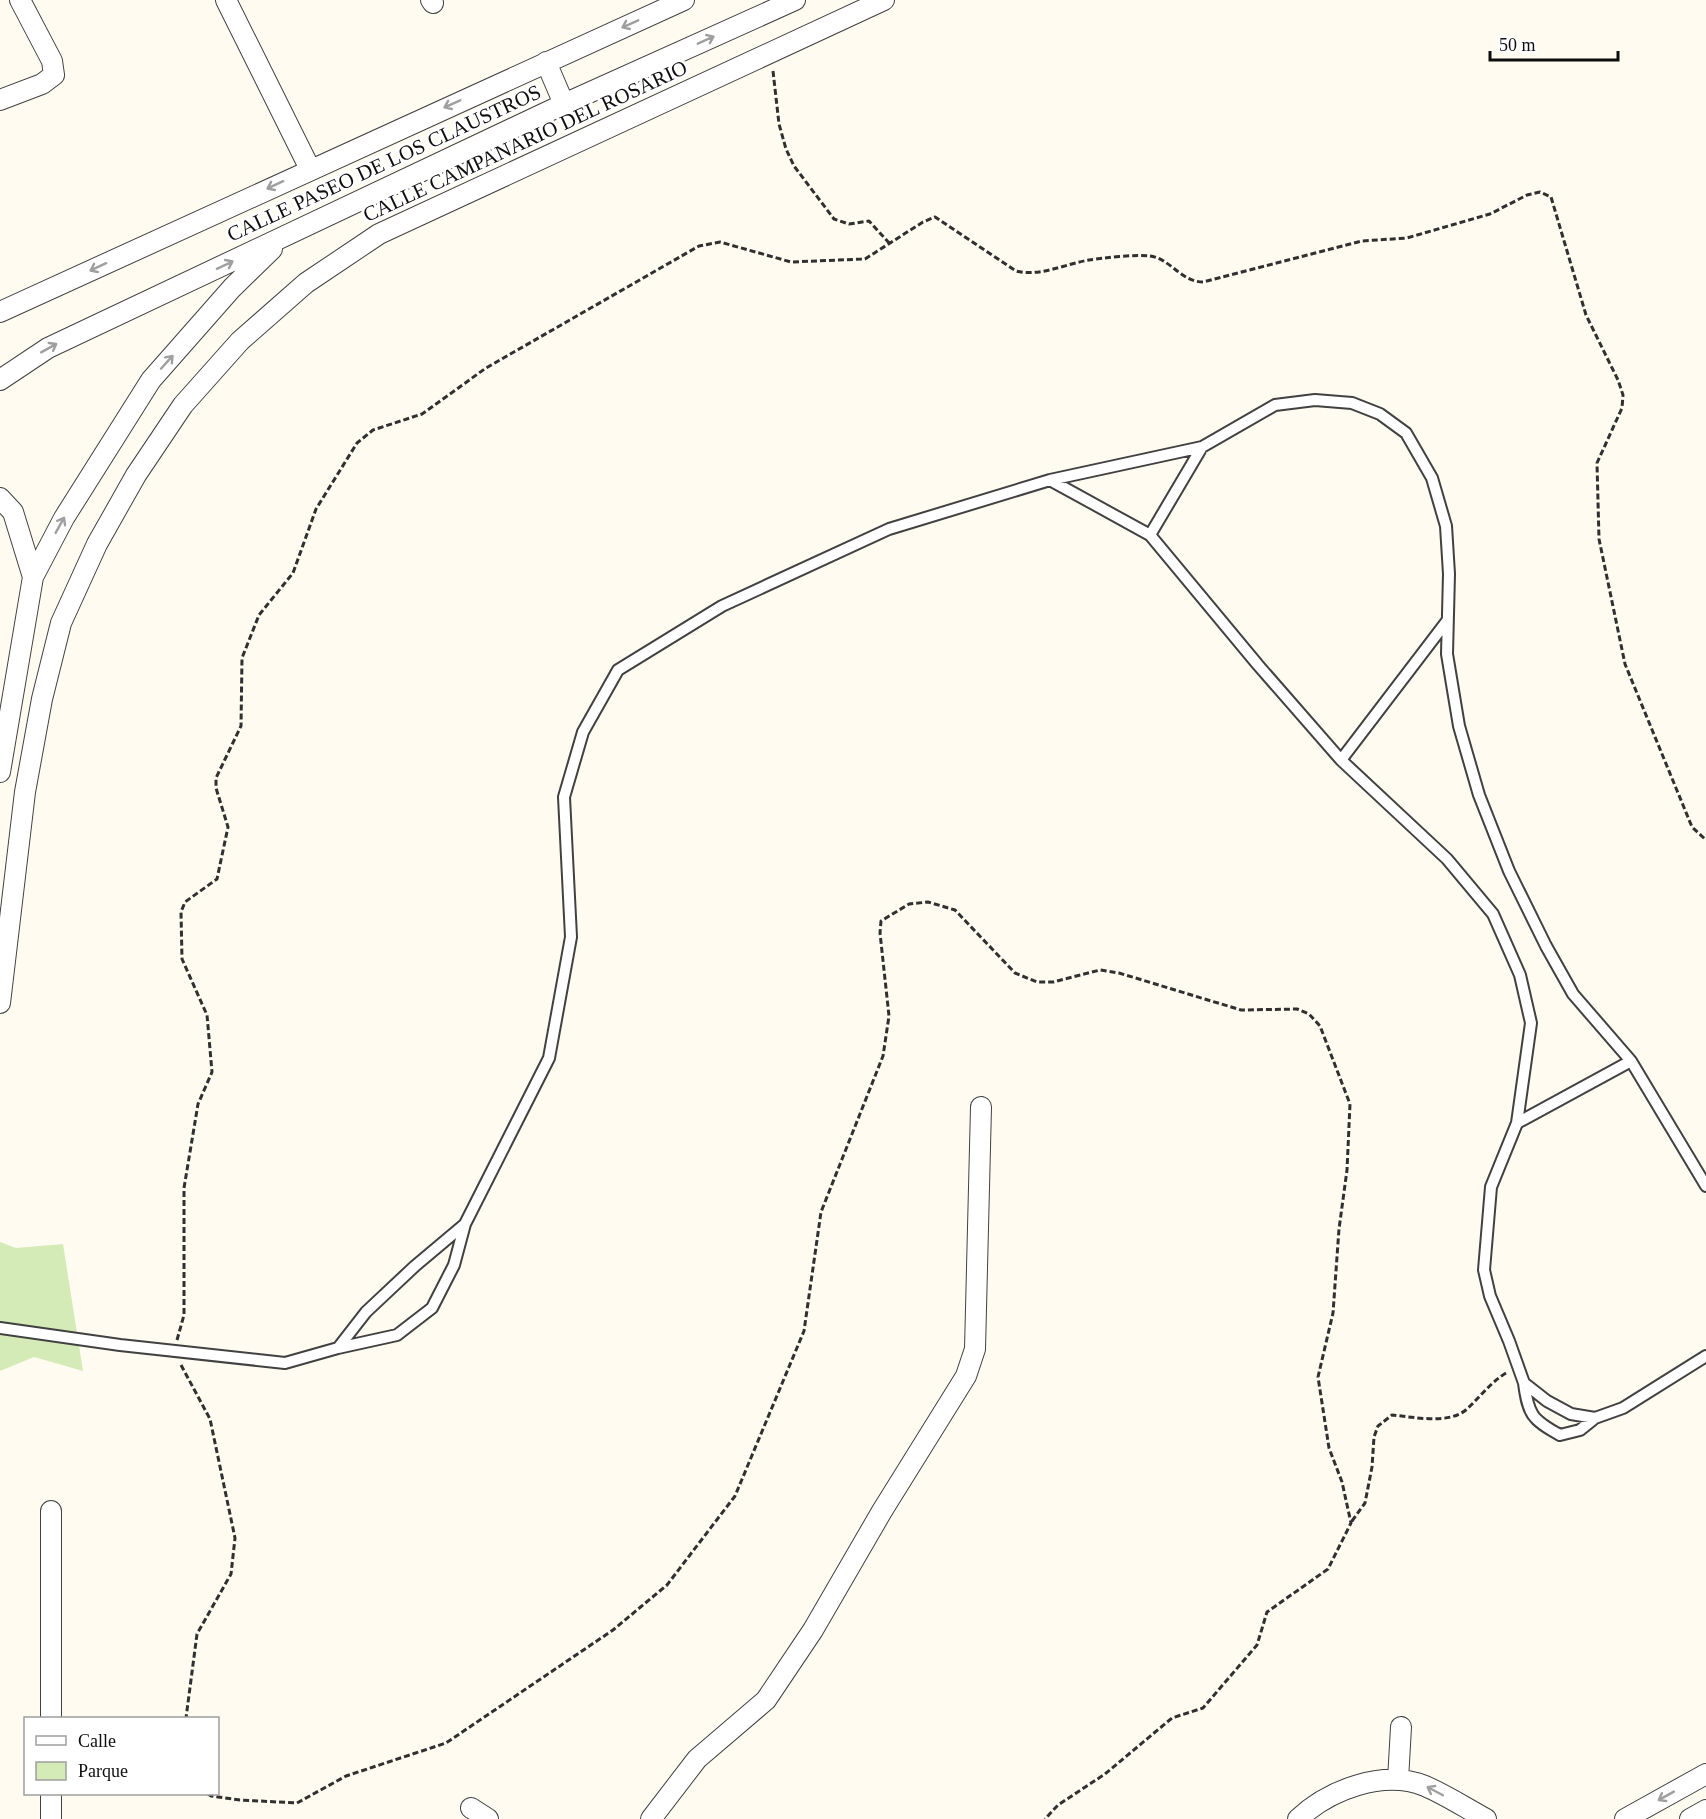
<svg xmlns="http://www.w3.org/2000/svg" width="1706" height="1819" font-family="Georgia,serif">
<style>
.green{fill:#d4ebb7}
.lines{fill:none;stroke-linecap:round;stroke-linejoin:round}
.service-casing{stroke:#414141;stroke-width:14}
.minor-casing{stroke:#414141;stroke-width:22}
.path{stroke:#303030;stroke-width:3;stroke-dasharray:6 3;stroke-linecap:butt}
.service{stroke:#fff;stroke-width:10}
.minor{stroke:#fff;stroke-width:20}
.oneway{stroke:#9f9f9f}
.labels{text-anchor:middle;stroke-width:6;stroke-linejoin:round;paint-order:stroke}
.street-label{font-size:21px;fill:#0e0e0e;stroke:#fff}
</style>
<rect width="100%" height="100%" fill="#fffbf0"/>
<!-- green -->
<path class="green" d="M0,1242l16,6 47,-4 20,127 -49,-14 -34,14z"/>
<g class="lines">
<!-- service casing -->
<g class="service-casing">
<path id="service" d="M1050,480l100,55 108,130 83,95 106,99 46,55 27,61 11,48 -14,100 -26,64 -7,83 6,26 19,45 15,42 23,18 24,13 24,4 28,-10 83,-52
M1150,535l52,-88
M1341,760l106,-139
M1517,1123l114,-62
M0,1328l120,17 165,18 53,-15 28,-36 49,-46 50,-42 84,-166 22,-121 -7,-140 19,-65 35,-62 104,-64 167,-77 161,-49 152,-33 73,-42 40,-5 37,3 28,11 26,19 26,45 14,48 3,48 -2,80 12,72 20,69 30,76 37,75 27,48 58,67 75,125
M338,1348l59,-13 35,-27 22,-43 11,-41
M1524,1383c4,31 8,37 36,52l20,-5 15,-12"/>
</g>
<!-- minor casing -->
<g class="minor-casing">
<path id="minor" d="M226,0l84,169
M431,0l2,3
M546,62l18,42
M0,100l42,-16 12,-9 -2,-14 -32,-61
M0,312l684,-312
M0,380l48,-32 516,-244 231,-104
M0,498l13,14 20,65
M0,772l33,-195 31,-59 87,-138 81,-92 40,-39
M0,1003l25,-211 17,-93 19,-76 36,-79 39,-69 47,-70 57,-64 66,-58 73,-49 505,-234
M51,1511v207
M1398,1780l3,-53
M51,1794v25
M471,1808l17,11
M651,1819l46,-60 69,-59 47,-70 69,-119 84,-135 9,-27 6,-242
M1298,1819c31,-29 85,-50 127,-33 21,9 41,22 61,33
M1625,1819l81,-45
M1690,1819l16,-9"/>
</g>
<!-- path -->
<path class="path" d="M773,71l6,53 7,25 8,17 40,53 15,5 20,-3 21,23
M177,1340l7,-25v-127l14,-84 14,-32 -5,-57 -25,-56 -1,-47 4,-10 32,-23 11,-52 -12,-39v-10l25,-52 1,-68 17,-43 34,-42 23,-64 41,-66 16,-13 49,-16 64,-46 213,-122 21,-4 71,20 74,-3 58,-37 12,-5 81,54c24,6 49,-7 73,-11 15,-2 46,-6 61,-4 21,3 31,26 53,26l159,-41 45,-3 83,-24 37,-19 13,-3 11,5 35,118 32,65 5,15 -1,13 -25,55 2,76 26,125 67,163 14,13
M181,1365l29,54 25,119 -4,36 -34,60 -11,84
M1352,1521l13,-18 7,-36 2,-30 4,-11 14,-11c22,2 57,10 75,-6 13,-12 23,-26 39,-36
M208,1794l3,2 29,4 57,3 49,-27 100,-33 167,-113 54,-45 68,-89 69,-165 17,-119 62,-156 6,-40 -9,-83 1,-12 28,-17 19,-2 27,8 60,63 22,9h16l47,-12 19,3 122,37 56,-1 12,5 11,12 30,78 -3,66 -8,59 -6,84 -15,64 11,71 13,34 9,41 -23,46 -61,43 -10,33 -54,63 -31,10 -67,56 -47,31 -13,14"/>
<!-- service -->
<use href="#service" class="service"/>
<!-- minor -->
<use href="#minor" class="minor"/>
</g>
<!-- one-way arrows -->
<defs><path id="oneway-shaft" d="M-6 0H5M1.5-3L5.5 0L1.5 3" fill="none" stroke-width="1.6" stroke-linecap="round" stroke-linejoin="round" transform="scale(1.5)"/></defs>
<g class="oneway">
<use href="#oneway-shaft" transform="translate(630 24) rotate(156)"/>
<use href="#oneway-shaft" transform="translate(706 40) rotate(-24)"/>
<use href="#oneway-shaft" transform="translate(452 104) rotate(156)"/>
<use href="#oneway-shaft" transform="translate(275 185) rotate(155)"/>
<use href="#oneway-shaft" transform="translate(225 265) rotate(-25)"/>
<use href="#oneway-shaft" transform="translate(98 267) rotate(155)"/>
<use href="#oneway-shaft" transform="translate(49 348) rotate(-29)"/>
<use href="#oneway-shaft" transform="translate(167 362) rotate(-48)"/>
<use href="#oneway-shaft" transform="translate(60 525) rotate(-61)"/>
<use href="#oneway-shaft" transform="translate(1435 1791) rotate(-152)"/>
<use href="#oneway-shaft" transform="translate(1666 1796) rotate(151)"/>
</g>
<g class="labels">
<!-- street labels -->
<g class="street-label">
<text transform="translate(525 141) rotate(-25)" y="7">CALLE CAMPANARIO DEL ROSARIO</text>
<text transform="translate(384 163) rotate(-25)" y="7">CALLE PASEO DE LOS CLAUSTROS</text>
</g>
</g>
<!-- legend -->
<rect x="24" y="1717" width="195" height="78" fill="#ffffff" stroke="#9f9f9f" stroke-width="1.5"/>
<rect x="36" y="1736" width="30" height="9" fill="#ffffff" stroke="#9f9f9f" stroke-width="1.5"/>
<text x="78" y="1747" font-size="18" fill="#0e0e0e">Calle</text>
<rect x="36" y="1762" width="30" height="18" fill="#d4ebb7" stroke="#9f9f9f" stroke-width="1.5"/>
<text x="78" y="1777" font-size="18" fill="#0e0e0e">Parque</text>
<!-- scale -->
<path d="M1490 51v9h128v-9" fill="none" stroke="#0e0e0e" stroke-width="3"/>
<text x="1499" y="51" font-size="18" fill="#0e0e0e" stroke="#ffffff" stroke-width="4.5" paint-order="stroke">50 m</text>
</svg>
